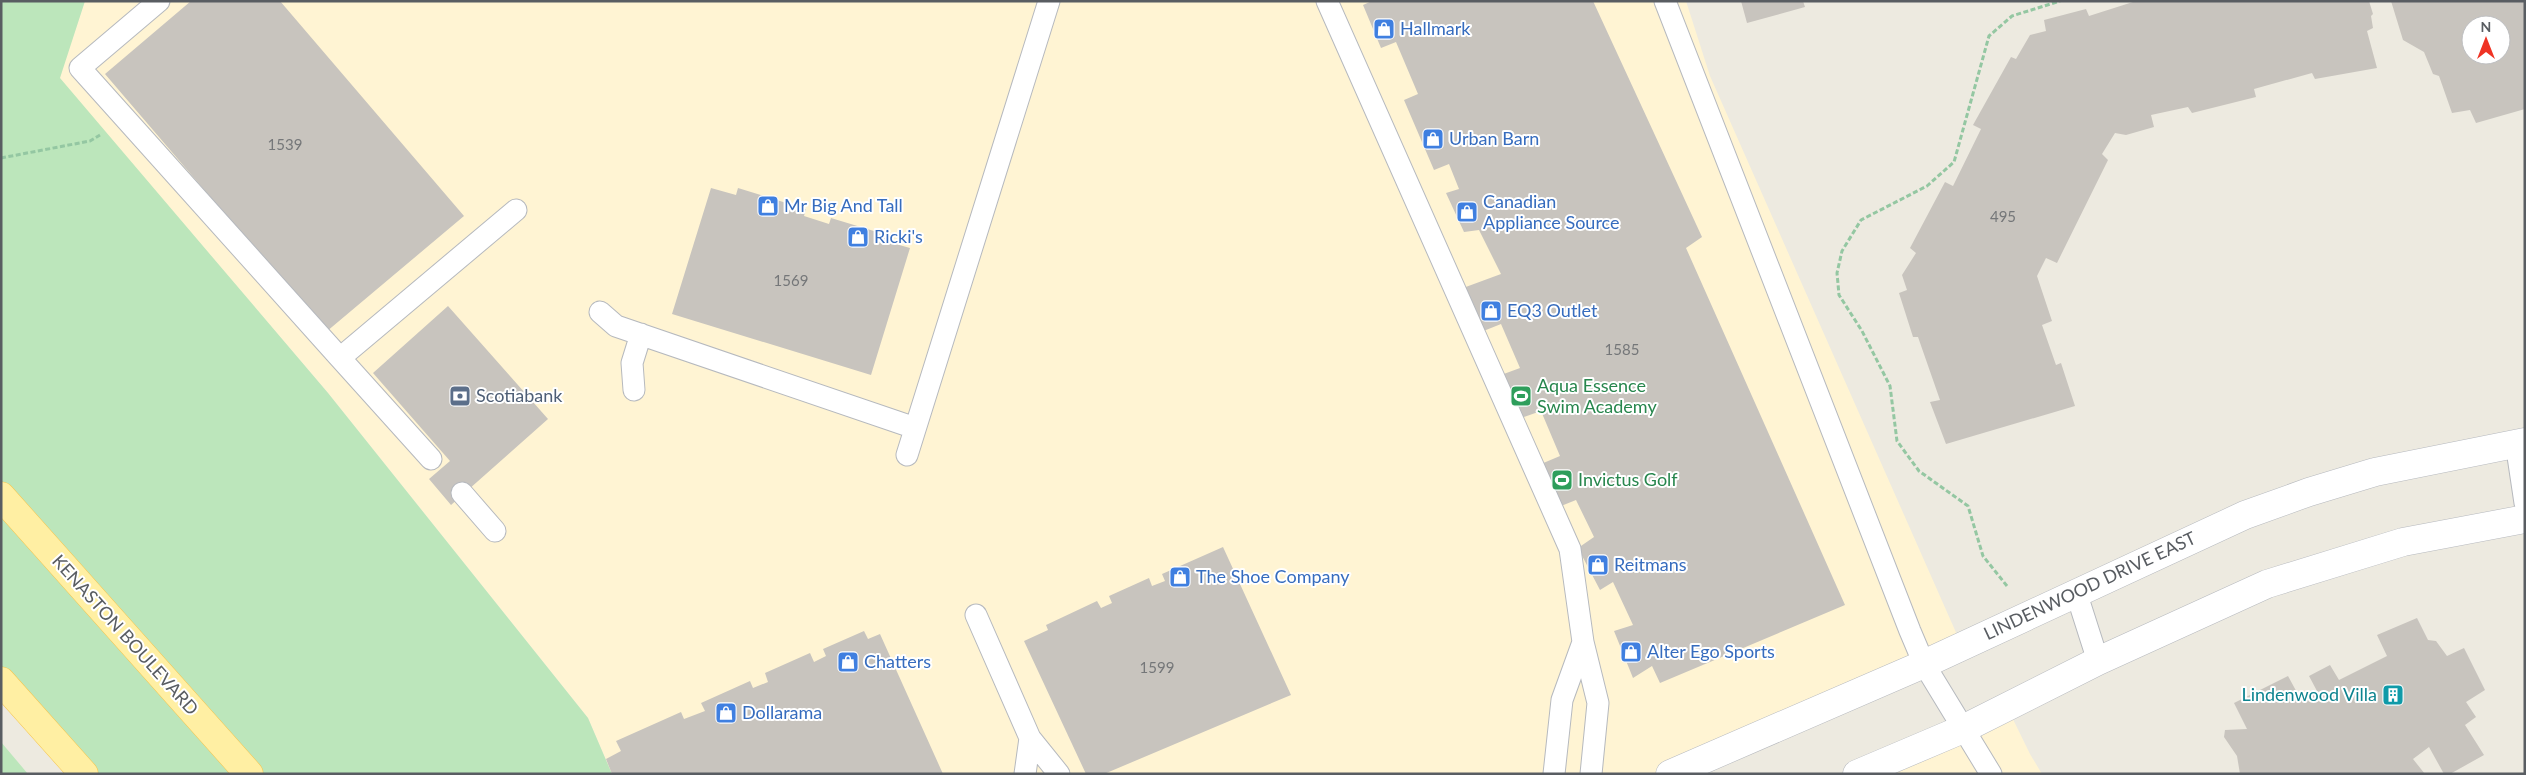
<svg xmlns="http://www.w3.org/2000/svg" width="2526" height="775" font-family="Lato,sans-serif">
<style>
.commercial{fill:#fff4d3}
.green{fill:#bce6bb}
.building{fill:#c8c4be;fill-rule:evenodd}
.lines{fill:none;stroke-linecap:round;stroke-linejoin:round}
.service-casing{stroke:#b6b9be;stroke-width:23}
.tertiary-casing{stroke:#b6b9be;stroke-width:29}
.primary-casing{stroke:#f6c650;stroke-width:29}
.path{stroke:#94c7a2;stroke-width:3;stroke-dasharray:5 2.5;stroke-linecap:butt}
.service{stroke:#fff;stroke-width:21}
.tertiary{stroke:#fff;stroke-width:28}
.primary{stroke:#ffefa3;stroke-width:28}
.labels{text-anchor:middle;stroke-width:4;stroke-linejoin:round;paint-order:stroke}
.number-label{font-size:15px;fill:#757779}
.shop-label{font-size:18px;fill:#366cbe;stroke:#fff;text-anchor:start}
.leisure-label{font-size:18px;fill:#27864d;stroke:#fff;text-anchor:start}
.service-label{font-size:18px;fill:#4e5e75;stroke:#fff;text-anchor:start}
.street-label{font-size:18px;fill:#595d62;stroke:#fff}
.culture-label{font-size:18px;fill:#0d838f;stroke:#fff;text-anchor:end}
</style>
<rect width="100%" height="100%" fill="#edeae0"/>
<!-- commercial -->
<path class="commercial" d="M85,1h1601l24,75 252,570 -292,128h-1058l-24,-56 -260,-325 -269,-315z
M2007,707l23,47 12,20h-185z"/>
<!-- green -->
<path class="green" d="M1,1h84l-25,77 268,315 260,325 24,56h-528l-72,-80 -11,9z
M1,742l27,32h-27z"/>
<!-- building -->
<path class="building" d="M191,1h89l184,215 -138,116 -221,-258z
M1372,1h221l109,236 -16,11 159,357 -185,78 -8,-17 -19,12 -19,-47 19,-6 -20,-43 -13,8 -22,-42 16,-11 -18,-37 -15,6 -20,-42 19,-8 -19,-45 -20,7 -20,-43 19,-7 -19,-44 -20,8 -18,-44 38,-14 -22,-44 -15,2 -18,-39 13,-4 -10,-25 -15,6 -30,-70 14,-6 -22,-52 -15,6 -18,-43z
M1741,1h62l2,6 -58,16z
M2136,1h233l4,13 -2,2 2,12 -6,3 10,37 -62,11 -3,-6 -58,16 2,8 -64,16 -4,-6 -37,8 3,12 -28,8 -11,-2 -13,21 6,6 -51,103 -11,-5 -9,18 15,45 -10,4 14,40 5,-2 14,43 -129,38 -16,-42 10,-2 -22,-63h-5l-14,-44 8,-3 -5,-15 14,-22 -6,-5 35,-66 8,4 28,-57 -8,-4 38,-68 5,2 14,-24 16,-4 -2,-11 42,-11 3,7z
M2391,1h134v108l-49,14 -6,-13 -18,3 -13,-37 -6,-2 -9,-22 -21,-12zM2471,25h30v30h-30z
M711,188l25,7 2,-7 68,21 -2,7 25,8 2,-6 56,17 -2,6 25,7 -39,127 -199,-61z
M448,306l100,113 -97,86 -22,-26 21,-18 -77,-88z
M1223,547l68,148 -187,79h-18l-62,-133 24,-11 -2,-5 51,-24 4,7 11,-5 -3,-7 40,-18 3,8 13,-5 -3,-7z
M2417,618l11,22 8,1 11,15 17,-8 21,42 -19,12 10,15 -11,8 19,30 -34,19h-6l-15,-27 -16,12 12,15h-185l-3,-18 -13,-19 1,-7 22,-1 -13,-26 54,-27 12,22 17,-7 -8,-15 21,-11 9,15 48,-24 -10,-21z
M864,631l4,8 12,-5 63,140h-331l-6,-15 15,-8 -5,-10 65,-29 3,7 21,-8 -4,-8 49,-22 3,7 15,-6 -3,-9 45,-20 4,9 12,-6 -3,-7z"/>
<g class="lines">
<!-- service casing -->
<g class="service-casing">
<path id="service" d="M159,1l-79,67 260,290 176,-148
M1327,1l243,548 13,93 15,61 -7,71
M1665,1l245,630 14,33 67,110
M600,312l16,14 299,102
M340,358l91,101
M634,390l-2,-27 9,-29
M2516,443l9,60
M907,455l142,-454
M462,493l33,38
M2076,592l22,69
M976,615l54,123 29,36
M1025,774l5,-36
M1554,774l8,-74 21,-58"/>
</g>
<!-- tertiary casing -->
<g class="tertiary-casing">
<path id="tertiary" d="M1670,774l254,-110 321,-149 64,-23 66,-20 150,-30
M1857,774l106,-45 135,-68 169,-77 136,-42 122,-23"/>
</g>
<!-- primary casing -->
<g class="primary-casing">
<path id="primary" d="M1,496l248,278
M1,681l83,93"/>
</g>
<!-- path -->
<path class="path" d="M1,158l89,-17 10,-6
M2007,586l-24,-30 -15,-50 -49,-35 -22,-30 -7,-55 -28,-55 -23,-36 -2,-22 5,-22 19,-31 66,-34 27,-24 35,-126 23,-20 48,-15"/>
<!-- service -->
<use href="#service" class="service"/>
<!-- tertiary -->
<use href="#tertiary" class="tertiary"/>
<!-- primary -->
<use href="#primary" class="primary"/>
</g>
<!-- icons -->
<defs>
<g id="shop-square" transform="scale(1.125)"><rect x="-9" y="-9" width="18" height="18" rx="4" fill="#3f7fe0" stroke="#fff"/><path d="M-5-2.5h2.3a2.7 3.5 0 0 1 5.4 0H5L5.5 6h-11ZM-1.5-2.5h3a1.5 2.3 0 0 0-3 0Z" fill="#fff"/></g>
<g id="bank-square" transform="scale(1.125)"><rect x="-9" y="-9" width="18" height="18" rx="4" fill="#5c6f8a" stroke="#fff"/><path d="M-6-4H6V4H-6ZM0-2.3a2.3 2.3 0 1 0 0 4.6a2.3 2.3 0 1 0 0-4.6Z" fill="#fff"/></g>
<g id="stadium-square" transform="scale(1.125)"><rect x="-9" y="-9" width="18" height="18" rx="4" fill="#2e9e5b" stroke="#fff"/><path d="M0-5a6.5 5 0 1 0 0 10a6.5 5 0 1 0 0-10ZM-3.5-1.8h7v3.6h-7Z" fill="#fff"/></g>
<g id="building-square" transform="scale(1.125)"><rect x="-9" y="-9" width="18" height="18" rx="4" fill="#0f9aa8" stroke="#fff"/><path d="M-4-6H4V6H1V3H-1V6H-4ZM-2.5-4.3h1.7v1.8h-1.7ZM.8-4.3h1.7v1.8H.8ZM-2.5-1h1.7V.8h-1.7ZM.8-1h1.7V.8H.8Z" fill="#fff"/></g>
</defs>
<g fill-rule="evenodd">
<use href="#shop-square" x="1384" y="29"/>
<use href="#shop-square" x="1433" y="139"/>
<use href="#shop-square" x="768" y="206"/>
<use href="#shop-square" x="1467" y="212"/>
<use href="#shop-square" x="858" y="237"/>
<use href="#shop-square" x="1491" y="311"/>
<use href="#bank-square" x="460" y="396"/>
<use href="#stadium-square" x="1521" y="396"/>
<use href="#stadium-square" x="1562" y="480"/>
<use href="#shop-square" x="1598" y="565"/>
<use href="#shop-square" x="1180" y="577"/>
<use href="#shop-square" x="1631" y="652"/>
<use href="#shop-square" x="848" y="662"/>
<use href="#building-square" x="2393" y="695"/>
<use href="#shop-square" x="726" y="713"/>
</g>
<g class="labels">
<!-- number labels -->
<g class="number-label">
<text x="285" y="150">1539</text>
<text x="2003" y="222">495</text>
<text x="791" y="286">1569</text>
<text x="1622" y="355">1585</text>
<text x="1157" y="673">1599</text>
</g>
<!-- shop labels -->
<g class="shop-label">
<text x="1400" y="35">Hallmark</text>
<text x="1449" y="145">Urban Barn</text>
<text x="1483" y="208">Canadian<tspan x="1483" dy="21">Appliance Source</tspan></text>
<text x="784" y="212">Mr Big And Tall</text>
<text x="874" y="243">Ricki's</text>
<text x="1507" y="317">EQ3 Outlet</text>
<text x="1614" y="571">Reitmans</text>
<text x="1196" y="583">The Shoe Company</text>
<text x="1647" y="658">Alter Ego Sports</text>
<text x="864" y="668">Chatters</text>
<text x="742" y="719">Dollarama</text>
</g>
<!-- leisure labels -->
<g class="leisure-label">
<text x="1537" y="392">Aqua Essence<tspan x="1537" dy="21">Swim Academy</tspan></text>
<text x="1578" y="486">Invictus Golf</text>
</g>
<!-- service labels -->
<g class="service-label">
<text x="476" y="402">Scotiabank</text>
</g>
<!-- street labels -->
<g class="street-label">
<text transform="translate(2090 586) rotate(-25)" y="6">LINDENWOOD DRIVE EAST</text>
<text transform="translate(125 635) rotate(48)" y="6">KENASTON BOULEVARD</text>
</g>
<!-- culture labels -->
<g class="culture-label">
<text x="2377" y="701">Lindenwood Villa</text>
</g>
</g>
<!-- border -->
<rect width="2526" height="775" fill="none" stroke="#595d62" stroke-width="5"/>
<!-- north arrow -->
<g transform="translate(2486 40)"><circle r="24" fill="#ffffff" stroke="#bdbec0"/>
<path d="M0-4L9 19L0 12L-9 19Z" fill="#ef3324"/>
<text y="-8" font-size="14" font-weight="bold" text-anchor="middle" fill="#595d62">N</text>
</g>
</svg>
